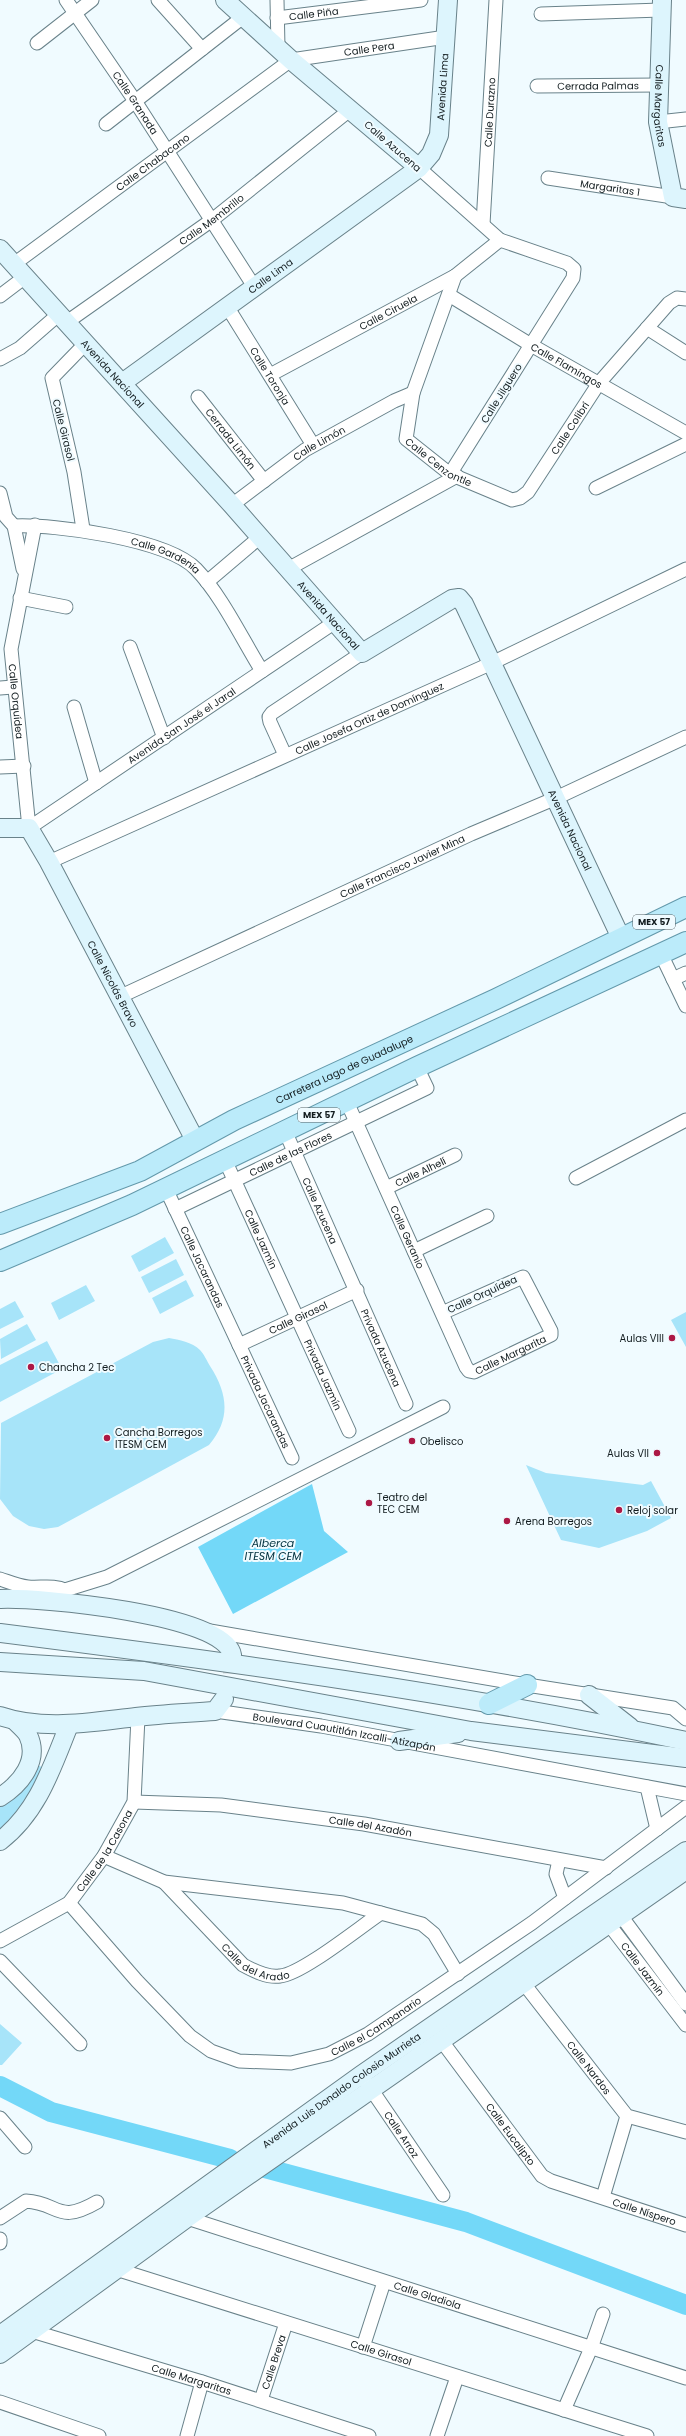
<svg xmlns="http://www.w3.org/2000/svg" width="686" height="2436" font-family="Poppins,sans-serif">
<style>
.green{fill:#a7e4f9}
.water{fill:#73d8f8}
.lines{fill:none;stroke-linecap:round;stroke-linejoin:round}
.river{stroke:#73d8f8;stroke-width:20}
.secondary-tunnel{stroke:#cfdadd;stroke-width:18;stroke-dasharray:18 9;stroke-linecap:butt}
.street-casing{stroke:#69828a;stroke-width:15}
.secondary-casing{stroke:#69828a;stroke-width:20}
.primary-casing{stroke:#6399ab;stroke-width:22}
.street{stroke:#fff;stroke-width:13}
.secondary{stroke:#ddf5fd;stroke-width:18}
.primary{stroke:#bbebfa;stroke-width:20}
.poi-dot{fill:#ac1845;stroke:#f0fbff;stroke-width:1.5}
.labels{text-anchor:middle;stroke-width:4;stroke-linejoin:round;paint-order:stroke}
.shield{fill:#f0fbff;stroke:#555f62;stroke-width:1}
.shield-label{font-size:9px;font-weight:bold;fill:#121c1f}
.street-label{font-size:10px;fill:#121c1f;stroke:#f0fbff}
.poi-label{font-size:10px;fill:#121c1f;stroke:#f0fbff;text-anchor:start}
.water-label{font-size:11px;font-style:italic;fill:#00313e;stroke:#f0fbff}
</style>
<rect width="100%" height="100%" fill="#f0fbff"/>
<!-- green -->
<path class="green" d="M165,1237l9,16 -35,19 -8,-16z
M176,1259l8,16 -35,18 -8,-16z
M186,1280l8,16 -34,18 -8,-16z
M86,1285l9,16 -36,19 -8,-17z
M15,1301l9,16 -24,12v-20z
M686,1312v35l-15,-27z
M27,1324l9,16 -35,19 -1,-20z
M169,1338c10,2 23,4 31,12 4,4 7,11 10,16 18,28 21,53 -1,79l-151,82 -14,2 -15,-3 -16,-10 -13,-17 1,-76 152,-81z
M47,1341l15,28 -62,33v-37z
M526,1465l20,8 97,12 8,-4 20,37 -24,13 -48,17 -38,-8z
M33,1765l7,1 5,5 -45,66v-36z
M0,2024l22,19 -20,22h-2z"/>
<!-- water -->
<path class="water" d="M312,1484l12,47 24,21 -115,62 -35,-67z"/>
<g class="lines">
<!-- river -->
<path class="river" d="M0,2086l51,26 179,47
M253,2165l213,57 220,83"/>
<!-- secondary-tunnel -->
<path class="secondary-tunnel" d="M224,1699l8,-21v-23"/>
<!-- street casing -->
<g class="street-casing">
<g id="street">
<path id="s1" d="M66,0l69,101 120,187"/>
<path d="M158,0l44,49"/>
<path d="M277,0l1,47"/>
<path d="M541,14l120,-4"/>
<path id="s2" d="M277,18l144,-18"/>
<path d="M37,43l55,-43"/>
<path id="s3" d="M537,86l121,-1"/>
<path d="M658,122l28,-3"/>
<path d="M106,124l137,-107"/>
<path d="M419,168l81,72 67,23 7,6 -1,9 -123,196"/>
<path id="s4" d="M548,178l125,19"/>
<path id="s5" d="M483,224l13,-224"/>
<path id="s6" d="M14,264l277,-204 155,-23"/>
<path id="s7" d="M455,276l-42,117 -7,46 44,35 62,26 8,-2 8,-6 71,-109 70,-80 8,-5 9,1"/>
<path id="s8" d="M449,295l82,50 155,88"/>
<path d="M0,296l25,-19"/>
<path id="s9" d="M228,308l85,137"/>
<path id="s10" d="M67,322l145,-102 139,-111"/>
<path d="M647,328l39,25"/>
<path d="M0,359l20,-11 39,-34"/>
<path id="s11" d="M270,375l185,-99 45,-36"/>
<path id="s12" d="M198,397l66,84"/>
<path d="M596,488l90,-44"/>
<path d="M0,493l6,24 8,9 9,43"/>
<path id="s13" d="M232,505l73,-55 89,-49 19,-8"/>
<path id="s14" d="M35,525l-24,124 18,179 306,-206"/>
<path id="s15" d="M14,526c41,-2 153,13 182,43 26,27 46,70 66,102"/>
<path d="M83,529l-9,-57 -22,-94 34,-35"/>
<path d="M288,569l169,-93"/>
<path d="M207,582l53,-45"/>
<path d="M20,598l46,9"/>
<path d="M130,647l34,91"/>
<path d="M0,688l13,-1"/>
<path d="M74,707l22,76"/>
<path d="M285,755l-15,-33 -1,-5 3,-4 90,-60"/>
<path d="M0,767l24,-1"/>
<path id="s16" d="M49,862l443,-199 194,-94"/>
<path d="M661,954l25,52"/>
<path d="M673,979l13,-6"/>
<path id="s17" d="M119,997l352,-163 85,-36 130,-61"/>
<path id="s18" d="M347,1102l119,265 3,4 5,1 77,-37v-4l-28,-54 -81,36"/>
<path id="s19" d="M285,1131l121,273"/>
<path id="s20" d="M225,1160l124,271"/>
<path d="M576,1178l110,-58"/>
<path id="s21" d="M386,1188l69,-33"/>
<path id="s22" d="M166,1189l126,269"/>
<path id="s23" d="M175,1209l252,-121 -10,-21"/>
<path d="M414,1251l73,-35"/>
<path id="s24" d="M239,1345l118,-55"/>
<path d="M0,1579c9,3 18,7 28,8 12,1 27,-2 37,3l42,-13 336,-170"/>
<path d="M210,1631l317,54 146,23 13,11"/>
<path id="s25" d="M215,1711l106,15 365,68"/>
<path d="M647,1787l10,42"/>
<path id="s26" d="M134,1802l87,3 143,19 242,44"/>
<path d="M104,1856l60,26 179,21 79,21 12,10 24,40"/>
<path d="M559,1860l-3,14 9,24"/>
<path id="s27" d="M164,1882l79,83c11,6 25,13 37,11 22,-2 80,-49 101,-63"/>
<path id="s28" d="M69,1903l68,78 53,55 21,15 28,10 52,2 38,-9 39,-20 164,-111 154,-116"/>
<path d="M616,1909l70,95"/>
<path id="s29" d="M604,1918l82,107"/>
<path id="s30" d="M0,1941l69,-38 35,-47 30,-54 4,-85"/>
<path d="M0,1961l80,83"/>
<path id="s31" d="M518,1976l109,140 59,16"/>
<path id="s32" d="M441,2040l101,136 9,5 135,44"/>
<path id="s33" d="M367,2083l76,112"/>
<path d="M0,2118l25,29"/>
<path d="M603,2197l24,-81"/>
<path id="s34" d="M181,2216l505,162"/>
<path d="M0,2218l26,-17c34,2 31,24 71,1"/>
<path d="M0,2239v4"/>
<path id="s35" d="M116,2269l531,167"/>
<path id="s36" d="M25,2329l177,53 167,54"/>
<path d="M363,2347l21,-65"/>
<path id="s37" d="M261,2400l25,-77"/>
<path d="M0,2402l99,34"/>
<path d="M564,2410l27,-62 12,-34"/>
<path d="M187,2436l15,-54"/>
<path d="M437,2436l20,-59"/>
</g>
</g>
<!-- secondary casing -->
<g class="secondary-casing">
<g id="secondary">
<path d="M225,0l66,60 128,108"/>
<path id="s38" d="M662,0l-4,122 15,75 13,2"/>
<path id="s39" d="M0,249l232,256 130,148 90,-54 7,-1 5,6 157,334"/>
<path id="s40" d="M122,383l297,-215 12,-14 8,-19 9,-135"/>
<path id="s41" d="M0,828h29l20,34 146,278"/>
<path d="M0,1599c36,-2 226,15 232,56"/>
<path d="M0,1633c229,29 460,60 686,108"/>
<path d="M0,1662l144,9 327,60 215,27"/>
<path d="M589,1695l41,32"/>
<path d="M0,1716c44,15 91,6 136,1 26,-3 53,-4 79,-6l9,-12"/>
<path d="M399,1741l59,-8"/>
<path d="M0,1797c21,-13 40,-37 28,-62 -3,-5 -9,-10 -13,-14"/>
<path d="M0,1841c38,-29 52,-74 69,-116"/>
<path id="s42" d="M0,2335l361,-260 325,-224"/>
<path d="M0,2354l187,-136 499,-348"/>
</g>
</g>
<!-- primary casing -->
<g class="primary-casing">
<g id="primary">
<path id="s43" d="M0,1224l140,-53 94,-51 262,-121 190,-92"/>
<path d="M0,1261l132,-56 285,-138 269,-125"/>
<path d="M489,1704l38,-19"/>
</g>
</g>
<!-- street -->
<use href="#street" class="street"/>
<!-- secondary -->
<use href="#secondary" class="secondary"/>
<!-- primary -->
<use href="#primary" class="primary"/>
</g>
<!-- markers -->
<g class="poi-dot">
<circle cx="672" cy="1338" r="4"/>
<circle cx="31" cy="1367" r="4"/>
<circle cx="107" cy="1438" r="4"/>
<circle cx="412" cy="1441" r="4"/>
<circle cx="657" cy="1453" r="4"/>
<circle cx="369" cy="1503" r="4"/>
<circle cx="619" cy="1510" r="4"/>
<circle cx="507" cy="1521" r="4"/>
</g>
<g class="labels">
<!-- shield labels -->
<g class="shield">
<rect x="633" y="915" width="42" height="14" rx="3"/>
<rect x="298" y="1108" width="42" height="14" rx="3"/>
</g>
<g class="shield-label">
<text x="654" y="925">MEX 57</text>
<text x="319" y="1118">MEX 57</text>
</g>
<!-- street labels -->
<g class="street-label">
<text dy="4" stroke="none"><textPath href="#s2" startOffset="37">Calle Piña</textPath></text>
<text dy="4" stroke="none"><textPath href="#s6" startOffset="423">Calle Pera</textPath></text>
<text dy="4" stroke="none"><textPath href="#s3" startOffset="61">Cerrada Palmas</textPath></text>
<text dy="4" stroke="none"><textPath href="#s40" startOffset="454">Avenida Lima</textPath></text>
<text dy="4" stroke="none"><textPath href="#s1" startOffset="124">Calle Granada</textPath></text>
<text dy="4" stroke="none"><textPath href="#s38" startOffset="106">Calle Margaritas</textPath></text>
<text dy="4" stroke="none"><textPath href="#s5" startOffset="112">Calle Durazno</textPath></text>
<text transform="translate(393 146) rotate(41)" y="4">Calle Azucena</text>
<text dy="4" stroke="none"><textPath href="#s6" startOffset="172">Calle Chabacano</textPath></text>
<text dy="4" stroke="none"><textPath href="#s4" startOffset="63">Margaritas 1</textPath></text>
<text dy="4" stroke="none"><textPath href="#s10" startOffset="177">Calle Membrillo</textPath></text>
<text dy="4" stroke="none"><textPath href="#s40" startOffset="183">Calle Lima</textPath></text>
<text dy="4" stroke="none"><textPath href="#s11" startOffset="134">Calle Ciruela</textPath></text>
<text dy="4" stroke="none"><textPath href="#s8" startOffset="137">Calle Flamingos</textPath></text>
<text dy="4" stroke="none"><textPath href="#s39" startOffset="168">Avenida Nacional</textPath></text>
<text dy="4" stroke="none"><textPath href="#s9" startOffset="80">Calle Toronja</textPath></text>
<text transform="translate(501 393) rotate(-58)" y="4">Calle Jilguero</text>
<text dy="4" stroke="none"><textPath href="#s7" startOffset="389">Calle Colibrí</textPath></text>
<text transform="translate(64 430) rotate(76)" y="4">Calle Girasol</text>
<text dy="4" stroke="none"><textPath href="#s12" startOffset="53">Cerrada Limón</textPath></text>
<text dy="4" stroke="none"><textPath href="#s13" startOffset="107">Calle Limón</textPath></text>
<text dy="4" stroke="none"><textPath href="#s7" startOffset="211">Calle Cenzontle</textPath></text>
<text dy="4" stroke="none"><textPath href="#s15" startOffset="156">Calle Gardenia</textPath></text>
<text dy="4" stroke="none"><textPath href="#s39" startOffset="492">Avenida Nacional</textPath></text>
<text dy="4" stroke="none"><textPath href="#s14" startOffset="179">Calle Orquídea</textPath></text>
<text dy="4" stroke="none"><textPath href="#s16" startOffset="351">Calle Josefa Ortiz de Domínguez</textPath></text>
<text dy="4" stroke="none"><textPath href="#s14" startOffset="490">Avenida San José el Jaral</textPath></text>
<text dy="4" stroke="none"><textPath href="#s39" startOffset="912">Avenida Nacional</textPath></text>
<text dy="4" stroke="none"><textPath href="#s17" startOffset="312">Calle Francisco Javier Mina</textPath></text>
<text dy="4" stroke="none"><textPath href="#s41" startOffset="206">Calle Nicolás Bravo</textPath></text>
<text dy="4" stroke="none"><textPath href="#s43" startOffset="378">Carretera Lago de Guadalupe</textPath></text>
<text dy="4" stroke="none"><textPath href="#s23" startOffset="128">Calle de las Flores</textPath></text>
<text dy="4" stroke="none"><textPath href="#s21" startOffset="38">Calle Alhelí</textPath></text>
<text dy="4" stroke="none"><textPath href="#s19" startOffset="87">Calle Azucena</textPath></text>
<text dy="4" stroke="none"><textPath href="#s18" startOffset="148">Calle Geranio</textPath></text>
<text dy="4" stroke="none"><textPath href="#s20" startOffset="87">Calle Jazmín</textPath></text>
<text dy="4" stroke="none"><textPath href="#s22" startOffset="86">Calle Jacarandas</textPath></text>
<text transform="translate(482 1294) rotate(-25)" y="4">Calle Orquídea</text>
<text dy="4" stroke="none"><textPath href="#s24" startOffset="65">Calle Girasol</textPath></text>
<text dy="4" stroke="none"><textPath href="#s19" startOffset="237">Privada Azucena</textPath></text>
<text dy="4" stroke="none"><textPath href="#s18" startOffset="341">Calle Margarita</textPath></text>
<text dy="4" stroke="none"><textPath href="#s20" startOffset="236">Privada Jazmín</textPath></text>
<text dy="4" stroke="none"><textPath href="#s22" startOffset="235">Privada Jacarandas</textPath></text>
<text dy="4" stroke="none"><textPath href="#s25" startOffset="131">Boulevard Cuautitlán Izcalli-Atizapán</textPath></text>
<text dy="4" stroke="none"><textPath href="#s26" startOffset="238">Calle del Azadón</textPath></text>
<text dy="4" stroke="none"><textPath href="#s30" startOffset="142">Calle de la Casona</textPath></text>
<text dy="4" stroke="none"><textPath href="#s27" startOffset="125">Calle del Arado</textPath></text>
<text dy="4" stroke="none"><textPath href="#s29" startOffset="64">Calle Jazmín</textPath></text>
<text dy="4" stroke="none"><textPath href="#s28" startOffset="381">Calle el Campanario</textPath></text>
<text dy="4" stroke="none"><textPath href="#s31" startOffset="116">Calle Nardos</textPath></text>
<text dy="4" stroke="none"><textPath href="#s42" startOffset="420">Avenida Luis Donaldo Colosio Murrieta</textPath></text>
<text dy="4" stroke="none"><textPath href="#s32" startOffset="117">Calle Eucalipto</textPath></text>
<text dy="4" stroke="none"><textPath href="#s33" startOffset="62">Calle Arroz</textPath></text>
<text dy="4" stroke="none"><textPath href="#s32" startOffset="278">Calle Níspero</textPath></text>
<text dy="4" stroke="none"><textPath href="#s34" startOffset="259">Calle Gladiola</textPath></text>
<text dy="4" stroke="none"><textPath href="#s35" startOffset="278">Calle Girasol</textPath></text>
<text dy="4" stroke="none"><textPath href="#s37" startOffset="40">Calle Breva</textPath></text>
<text dy="4" stroke="none"><textPath href="#s36" startOffset="174">Calle Margaritas</textPath></text>
</g>
<!-- poi labels -->
<g class="poi-label">
<text x="664" y="1342" text-anchor="end">Aulas VIII</text>
<text x="39" y="1371">Chancha 2 Tec</text>
<text x="115" y="1436">Cancha Borregos<tspan x="115" dy="12">ITESM CEM</tspan></text>
<text x="420" y="1445">Obelisco</text>
<text x="649" y="1457" text-anchor="end">Aulas VII</text>
<text x="377" y="1501">Teatro del<tspan x="377" dy="12">TEC CEM</tspan></text>
<text x="627" y="1514">Reloj solar</text>
<text x="515" y="1525">Arena Borregos</text>
</g>
<!-- water labels -->
<g class="water-label">
<text x="273" y="1547">Alberca<tspan x="273" dy="13">ITESM CEM</tspan></text>
</g>
</g>
</svg>
